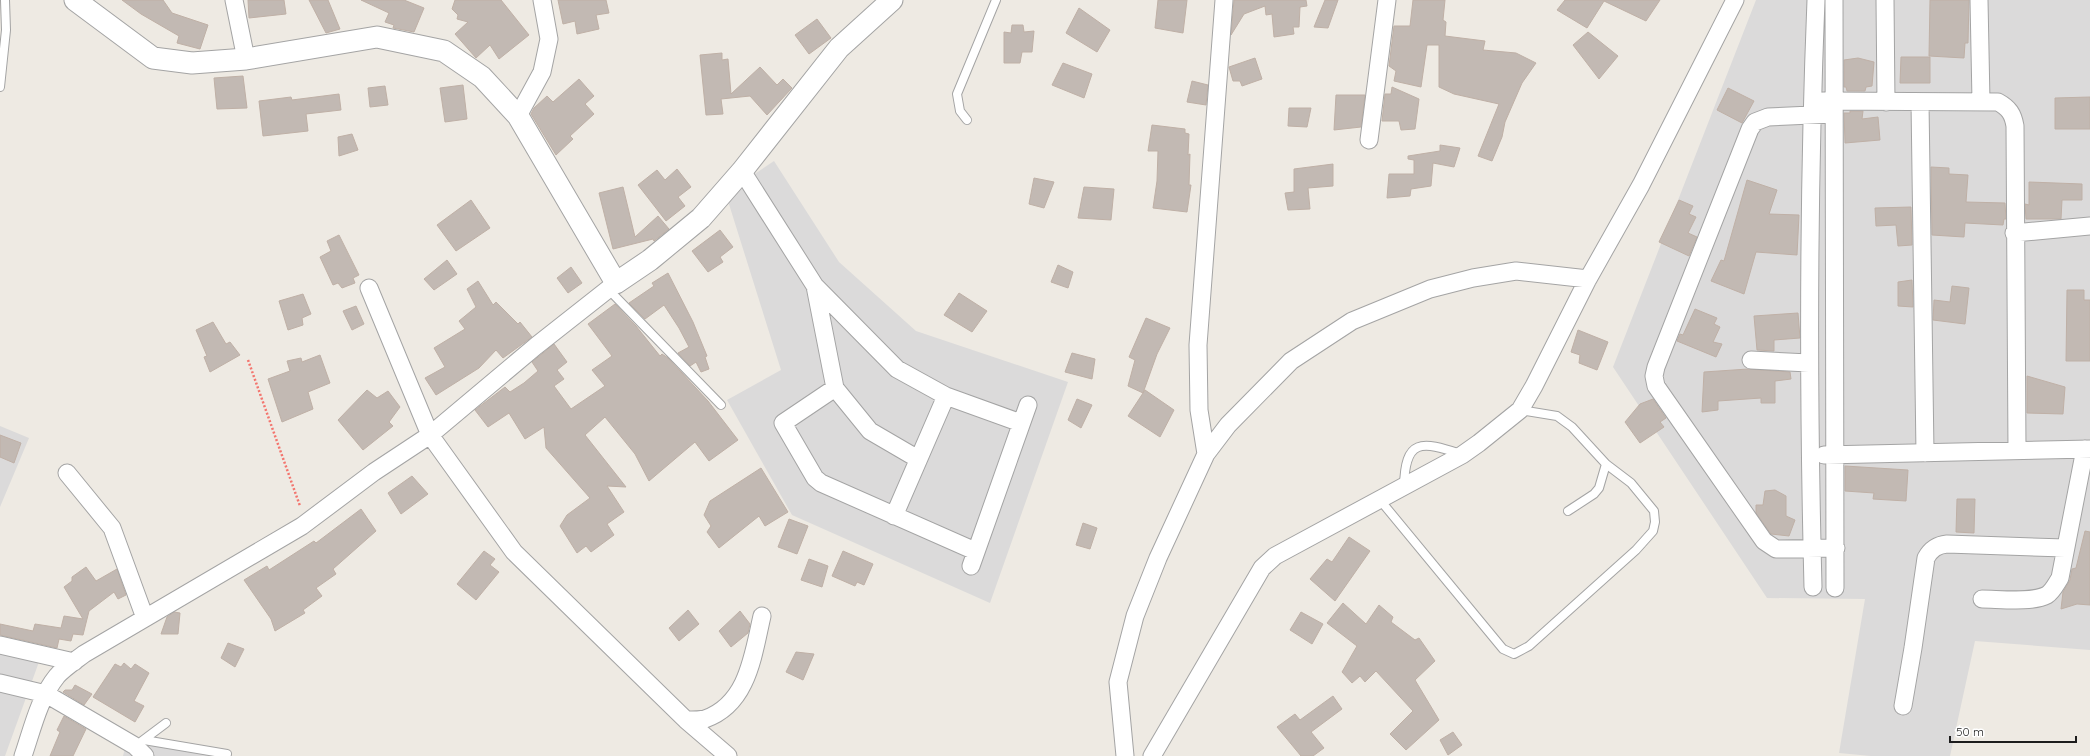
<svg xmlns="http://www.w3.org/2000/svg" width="2090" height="756" font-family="Quicksand,sans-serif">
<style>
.residential{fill:#dbdada}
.building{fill:#c2b9b3;stroke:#bfb0a6}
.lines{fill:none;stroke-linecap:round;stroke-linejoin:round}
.service-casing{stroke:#a4a4a4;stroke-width:10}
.minor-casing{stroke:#a4a4a4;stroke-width:19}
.tertiary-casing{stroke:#a4a4a4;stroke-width:23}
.path{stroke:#f3756e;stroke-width:2.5;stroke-dasharray:2 2;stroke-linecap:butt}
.service{stroke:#fff;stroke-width:8}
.minor{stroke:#fff;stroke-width:17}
.tertiary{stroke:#fff;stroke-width:21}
</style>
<rect width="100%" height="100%" fill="#eeeae3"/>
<!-- residential -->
<path class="residential" d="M1756,0h334v650l-115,-9 -25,115h-79l-32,-3 26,-154 -98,-1 -154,-231z
M774,161l65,101 77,69 152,51 -78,221 -198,-88 -65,-115 54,-30 -53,-169 19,-22z
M0,426l29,12 -29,69z
M0,649l40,10 -35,97h-5z
M151,743l55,9 5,4h-88l2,-8z"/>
<!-- building -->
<path class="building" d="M122,0h41l9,13 36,12 -8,24 -23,-6 2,-7 -38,-22z
M248,0h36l2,14 -37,4z
M309,0h19l12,29 -14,4z
M361,0h43l20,8 -10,24 -21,-4 1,-3 -9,-3 4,-9z
M455,0h46l28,35 -30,24 -9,-14 -14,13 -21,-24 13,-12 -11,-3 1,-4 -6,-6z
M558,0h48l3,13 -13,2 3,14 -22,5 -2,-13 -12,3z
M1158,0h29l-4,33 -28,-5z
M1234,0h72l1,6 -7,1 -1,20h-6l1,7 -20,3 -2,-23 -6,1 -1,-9 -21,8 -13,21z
M1325,0h13l-10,28 -14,-1z
M1413,0h32l-2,20 3,2 -1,14 40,5 -2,9 33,3 20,10 -14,20 -17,39 -3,15 -10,24 -14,-5 21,-52 -45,-10 -15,-7v-42h-12l-6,42 -27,-6 2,-10 -7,-5 5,-40h16z
M1565,0h95l-14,21 -42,-20 -17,27 -30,-18z
M1930,0h39l-1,43h-3l-1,15 -35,-2z
M1079,8l31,22 -13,22 -31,-19z
M817,19l14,19 -22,16 -14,-19z
M1012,25h11l1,7 10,-1 -2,21h-10l-2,11h-16v-31l7,1z
M1588,32l30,24 -19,23 -26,-34z
M722,53v7l6,-1 3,35 29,-27 17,18 6,-6 9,9 -25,27 -17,-19 -29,3 2,15 -17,1 -6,-60z
M1901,57h29v26h-30z
M1255,58l7,21 -20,7 -2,-5h-7l-4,-14z
M1858,58l16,4 -2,24 -6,1 -1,4h-18l-1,-4h-2v-27z
M1063,63l29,11 -8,24 -32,-13z
M243,76l4,32 -30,1 -3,-31z
M579,79l15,17 -9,8 9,10 -24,22 3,3 -17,16 -25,-41 3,-6 13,-12 6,6z
M1192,81l16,4 -2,20 -19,-3z
M463,85l4,34 -22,3 -5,-34z
M385,86l3,19 -18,2 -2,-19z
M1392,87l27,12 -4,30 -14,1 -2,-9h-17l3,-27h6z
M1728,88l26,13 -12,22 -25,-13z
M339,94l2,16 -35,4 2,17 -45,5 -4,-35 32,-4 1,3z
M1336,95h29l-4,32 -27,3z
M2090,97v32h-35v-31z
M1289,108h22l-4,19 -19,-1z
M1850,111h13l-1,8 16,-2 2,23 -35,3 -1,-30h6z
M1152,125l33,4v4l4,1 -1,21 2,-1 -1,31h2l-4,27 -34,-4 4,-27 1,-30h-10z
M352,134l6,16 -19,6 -1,-19z
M1440,145l20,3 -6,19 -21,-4 -2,23 -20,3 -1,7 -23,2 2,-24h25v-14l-6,-1v-3l32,-5z
M1333,164v22l-25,2 2,21 -22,1 -3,-17 9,-1v-23z
M1931,167l18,1v6l19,1 -2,27 39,1 1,16h-2l-1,6 -38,-2 -1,14 -32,-2z
M677,169l14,18 -13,10 7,9 -19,15 -28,-36 19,-15 8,10z
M1034,178l20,4 -10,26 -15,-4z
M1747,180l30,10 -8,24 30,1 -2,40 -41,-3 -12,42 -33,-13 10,-21 3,1z
M2029,182l53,2v16h-20l-1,19h-35l-1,-15 4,1z
M623,187l12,50 23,-21 11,13 -15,12 -1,-2 -40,10 -14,-56z
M1084,187l30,2 -3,31 -33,-2z
M471,200l19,28 -34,23 -19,-26z
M1679,200l14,6 -4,8 7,3 -8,16 9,4 -8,19 -30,-14z
M1911,207l1,38 -14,1 -2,-21 -20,1 -1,-18z
M720,230l13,17 -13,10 3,5 -15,10 -16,-21z
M339,235l20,40 -6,3 2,5 -13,5 -4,-5 -5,2 -13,-28 11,-6 -4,-10z
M447,260l10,14 -23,16 -10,-11z
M1058,265l15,7 -5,16 -17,-6z
M571,267l11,16 -14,10 -11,-15z
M668,273l25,49 14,34 -2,1 4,12 -8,3 -5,-10 -6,4 -12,-13 11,-6 -10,-19 -15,-23 -19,14 -16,-16 25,-17 -2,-3z
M1912,280l1,27 -15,-1v-24z
M478,281l15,24 3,-3 22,22 2,-2 12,15 -29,21 -7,-8 -17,18 -43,27 -11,-17 20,-11 -11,-19 31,-19 -6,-8 17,-14 -9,-18z
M1952,286l17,2 -4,36 -32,-4 1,-20 16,2z
M2067,290h17v10h6v61h-24z
M959,293l28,18 -15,21 -28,-17z
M303,294l8,20 -9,4 1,7 -15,5 -9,-29z
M615,304l21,22 24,30 2,-2 6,4 40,43 30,39 -29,21 -14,-19 -46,39 -14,-27 -30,-37 -20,18 41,52 -19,-1 17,26 -17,12 7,11 -23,17 -5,-6 -9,7 -17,-27 7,-11 23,-17 -44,-50 -2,-21 -19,12 -16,-26 -21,14 -13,-17 30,-23 5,5 14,-9 14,-12 -6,-9 22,-18 13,18 -10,8 7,9 -10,7 17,23 34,-23 -13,-16 20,-14 -24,-32z
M356,306l8,18 -12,6 -9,-19z
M1695,309l22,9 -3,6 6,3 -7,15 9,2 -6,13 -39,-16 3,-7 3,1z
M1798,313l2,25 -26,2v11l-17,-1 -3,-34z
M1146,318l24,10 -13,26 -14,39 -15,-7 7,-26 -6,-3z
M213,322l13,22 4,-2 10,13 -30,17 -6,-15 3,-1 -11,-26z
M1578,330l30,12 -11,28 -18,-7 1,-8 -9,-3z
M1072,353l23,6 -3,20 -27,-7z
M320,355l10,28 -22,9 5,17 -31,13 -14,-43 22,-8 -3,-10 14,-3 1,4z
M1748,369l42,3 1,7 -16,2v22h-14v-5l-43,3v9l-16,2 2,-40z
M2027,376l38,11 -2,27 -36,-1z
M367,390l10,8 11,-7 12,16 -11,15 4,4 -30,24 -25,-30z
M1145,390l29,20 -14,27 -32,-21z
M1077,399l15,6 -11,23 -13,-8z
M1653,399l13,19 -6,4 4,5 -24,16 -15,-21 15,-18z
M0,435l21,8 -7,20 -14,-6z
M1845,466l63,4 -2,31 -33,-2 1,-6 -29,-2z
M761,468l27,44 -23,14 -6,-10 -40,32 -12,-16 4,-6 -7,-11 6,-14z
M412,476l16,18 -27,20 -13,-21z
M1775,490l11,6v20l9,4 -6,16 -18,-2 -15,-21v-8h7l2,-14z
M1957,499h18l-1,34 -18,-1z
M361,509l15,22 -43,38 3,5 -20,14 6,8 -19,14 2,3 -30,18 -4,-12 -27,-39 23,-14 2,4 45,-29 2,2z
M789,519l19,7 -11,28 -19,-7z
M1083,523l14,5 -7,21 -14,-4z
M2085,531l5,1v73l-13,-1 -16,5 2,-17 7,-12 2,-11 4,-1z
M1349,537l21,14 -35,50 -25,-22 17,-20 5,3z
M484,551l11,8 -5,6 9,7 -23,28 -19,-16z
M843,551l30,13 -9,21 -7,-3 -2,4 -23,-10z
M809,559l19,7 -6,21 -21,-7z
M86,567l10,14 21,-12 9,26 -8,4 -4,-7 -25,19 -6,24 -10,-1 -2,7 -12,-2 -2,9 -57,-13v-11l33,7 2,-7 26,4 3,-12 19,3 -19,-32 8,-6v-4z
M1343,603l23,21 13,-19 14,12 -2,5 24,18 4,-2 16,23 -20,19 24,40 -33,30 -16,-16 23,-23 -37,-40 -11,11 -5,-6 -8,7 -10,-11 15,-26 -30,-23z
M688,610l11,14 -20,17 -10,-13z
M740,611l10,13 -2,9 -17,14 -12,-16z
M174,612l6,1 -2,21h-17l6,-17z
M1301,612l22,12 -11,20 -22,-14z
M228,643l16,6 -9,18 -14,-9z
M796,652l18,2 -11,26 -17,-8z
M124,663l7,6 4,-5 14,9 -15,28 10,5 -9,16 -42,-25 22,-33 6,3z
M75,685l17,9 -8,11 -21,-13 2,-2h7z
M1333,696l9,13 -31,23 13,16 -11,8h-12l-24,-29 18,-13 5,6z
M64,716l22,13 -13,27h-23l10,-24 -3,-2z
M1453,732l9,13 -14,10 -8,-15z"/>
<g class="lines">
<!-- service casing -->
<g class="service-casing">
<path id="service" d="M0,87l6,-57 -1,-30
M967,120l-7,-9 -3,-17 39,-94
M608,289l113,116
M1404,487c1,-49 17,-46 57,-33
M1380,500l123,149 11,5 15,-8 107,-96 17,-19 2,-9 -1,-11 -23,-28 -25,-19 -34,-37 -15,-11 -37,-6
M1568,511l26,-17 5,-6 7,-24
M144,740l83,14
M142,741l24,-18"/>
</g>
<!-- minor casing -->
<g class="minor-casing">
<path id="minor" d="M234,0l12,59
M1834,0l1,588
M1885,0l1,102
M1979,0l2,101
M1823,101l175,1c11,6 15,12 17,24l2,324
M1920,102l5,351
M1834,114l-66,3 -13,5 -5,7 -94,238 -2,9 2,10 108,155 12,8 60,-1
M518,116l24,-44 7,-33 -7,-39
M1369,140l18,-140
M742,171l73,115 82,83 49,27 75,27
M2014,233l76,-7
M815,286l20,102 35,43 48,28
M369,288l61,147 84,117 172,168 42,36
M1751,360l58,3
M835,388l-52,35 32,55 6,5 154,68
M1206,454l-7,-44 -1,-65 26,-345
M1824,455l266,-6
M67,473l45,55 33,90
M894,516l52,-120
M971,566l57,-161
M1813,587c-5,-196 -5,-391 3,-587
M1982,599c17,0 50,4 65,-4 6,-4 9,-11 13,-17l25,-129
M0,645l74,17
M0,683l46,11 89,52 10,10
M1903,706l10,-58 13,-90c5,-9 11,-13 21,-14l118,4
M686,720c6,0 14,0 19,-1 43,-15 48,-64 57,-103
M23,756c9,-26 16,-58 34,-80 7,-8 18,-15 27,-22l218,-128 72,-54 56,-37 106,-89 80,-63
M1125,756l-7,-74 17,-66 23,-58 48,-104 22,-29 63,-64 61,-40 78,-32 43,-11 43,-7 72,8
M1152,756l110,-188 13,-12 187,-101 17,-12 41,-33 14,-24 54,-107 53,-94 94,-185"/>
</g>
<!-- tertiary casing -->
<g class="tertiary-casing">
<path id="tertiary" d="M75,0l78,58 39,5 54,-4 131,-22 67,14 38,26 36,39 98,167 34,-23 51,-42 41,-47 97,-123 53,-48"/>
</g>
<!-- path -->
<path class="path" d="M248,360l52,146"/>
<!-- service -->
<use href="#service" class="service"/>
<!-- minor -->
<use href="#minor" class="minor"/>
<!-- tertiary -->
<use href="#tertiary" class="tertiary"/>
</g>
<!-- scale -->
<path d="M1950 736v6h126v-6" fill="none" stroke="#1d1d1d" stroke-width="2"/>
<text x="1956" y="736" font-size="12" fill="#1d1d1d" stroke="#ffffff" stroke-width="3" paint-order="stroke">50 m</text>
</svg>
